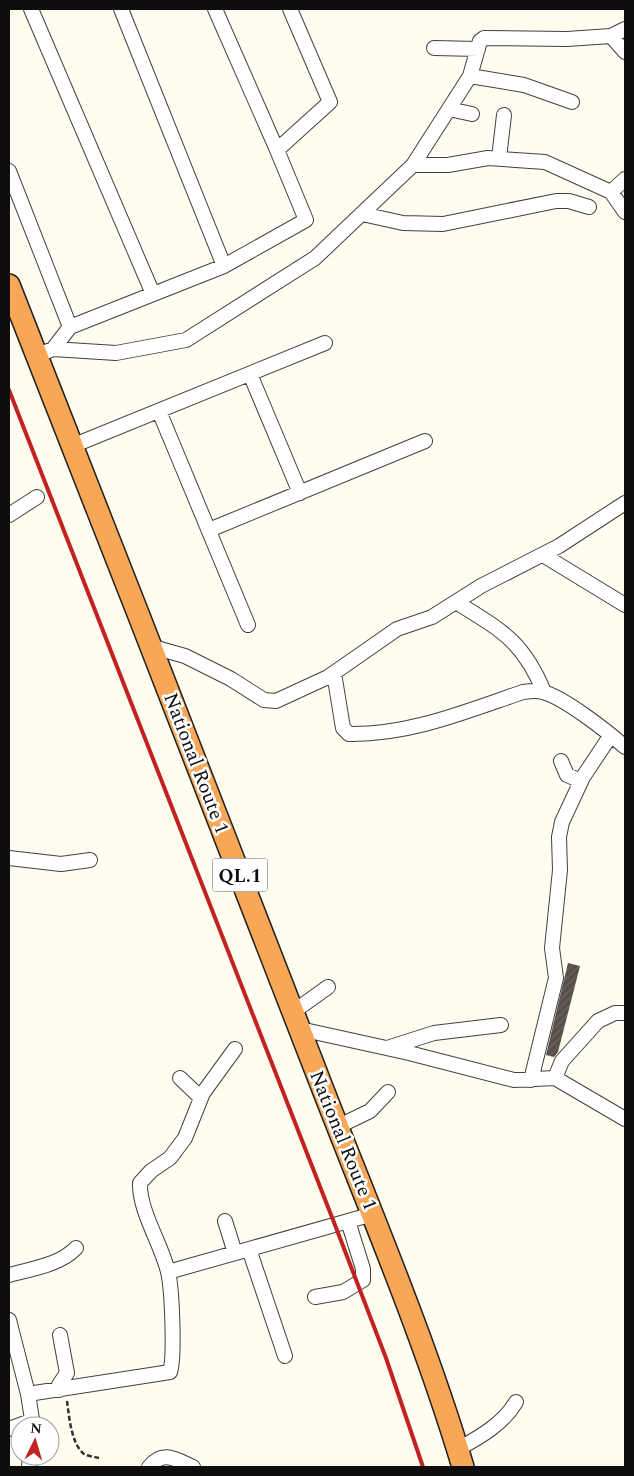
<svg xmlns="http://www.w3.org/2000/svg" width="634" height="1476" font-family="Spectral,serif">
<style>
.building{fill:url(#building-hatch)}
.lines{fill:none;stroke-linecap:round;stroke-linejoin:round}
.minor-casing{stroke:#414141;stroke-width:16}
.highway-casing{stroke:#1f1f1f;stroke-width:24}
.path{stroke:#303030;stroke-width:2.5;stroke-dasharray:5 2.5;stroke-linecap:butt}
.minor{stroke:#fff;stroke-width:14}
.highway{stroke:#f7a755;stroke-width:21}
.rail{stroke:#c22222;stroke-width:4}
.labels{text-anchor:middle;stroke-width:5;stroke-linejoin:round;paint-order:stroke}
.shield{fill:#fff;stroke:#565656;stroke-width:1}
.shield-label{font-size:19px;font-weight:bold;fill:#0e0e0e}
.street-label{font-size:20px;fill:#0e0e0e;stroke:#fff}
</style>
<defs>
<pattern id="building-hatch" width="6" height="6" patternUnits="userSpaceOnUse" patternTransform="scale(1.25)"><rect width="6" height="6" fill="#57504a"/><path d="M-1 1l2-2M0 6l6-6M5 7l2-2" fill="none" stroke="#6a6560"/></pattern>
</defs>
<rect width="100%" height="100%" fill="#fffdef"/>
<!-- building -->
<path class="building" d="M568,963l12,3 -22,86 -4,5 -8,-2z"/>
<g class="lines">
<!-- minor casing -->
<g class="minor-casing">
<path id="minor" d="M31,9l122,285
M121,9l103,257
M215,9l62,141
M611,36l14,16
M434,48l44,1
M470,76l54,9 48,17
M449,109l23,5
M499,158l5,-43
M413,165h35l40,-7 57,4 66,30 14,20
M9,171l61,156 -17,22
M611,192l14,-13
M362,214l41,9 40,1 113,-23h13l20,6
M70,327l154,-61 82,-46 -29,-70 53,-48 -40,-93
M36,356l17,-7 63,4 70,-13 129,-82 98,-93 57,-89 10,-35 4,-3 83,1 44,-3 14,-7
M250,374l50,119
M159,411l89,214
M72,446l253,-103
M9,515l28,-18
M209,530l216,-89
M543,555l82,50
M456,602c45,28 67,39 88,90
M153,647l32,9 46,23 33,21 12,1 52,-24 69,-48 35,-12 49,-31 78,-40 66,-43
M334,673l9,55 6,6c61,1 118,-23 174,-42 7,-1 14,-2 20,0 22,6 65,40 82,55
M561,761l6,14 14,6
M9,858l52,6 29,-4
M293,1012l35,-25
M300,1029l109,24 105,27 41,-2 70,41
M387,1048l47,-15 67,-8
M180,1078l21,20
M555,1078l7,-17 36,-40 17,-8h10
M531,1080l25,-102 -4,-30 8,-78 -1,-33 3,-15 21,-45 28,-42
M337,1127l33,-16 18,-19
M225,1221l10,32
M249,1249l36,107
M168,1272l205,-58
M9,1275c22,-6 51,-10 67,-27
M315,1297l28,-5 20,-12v-11l-15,-48
M9,1320l19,74 5,32
M59,1390v-5l8,-12 -7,-38
M28,1394l142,-22c5,-14 2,-84 -2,-100 -6,-27 -29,-61 -28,-89l11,-12 19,-13 15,-20 18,-45 32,-44
M9,1429l24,-9
M458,1449c22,-12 45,-25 58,-47
M29,1467l1,-11
M149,1467c14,-17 26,-8 44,0"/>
</g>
<!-- highway casing -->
<g class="highway-casing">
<path id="highway" d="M9,285c103,263 207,525 308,789 50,130 106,259 146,393"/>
</g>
<!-- path -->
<path class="path" d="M67,1401c2,14 4,43 17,53 3,2 11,3 15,4"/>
<!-- minor -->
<use href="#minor" class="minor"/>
<!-- highway -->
<use href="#highway" class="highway"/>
<!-- rail -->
<path class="rail" d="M9,390l326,835 51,133 37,109"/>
</g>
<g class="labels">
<!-- shield labels -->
<rect class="shield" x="212.5" y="858.5" width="55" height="33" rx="4"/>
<g class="shield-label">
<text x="240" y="882">QL.1</text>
</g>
<!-- street labels -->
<g class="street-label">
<text transform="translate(197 763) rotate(69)" y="7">National Route 1</text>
<text transform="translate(344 1140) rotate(68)" y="7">National Route 1</text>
</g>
</g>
<!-- border -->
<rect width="634" height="1476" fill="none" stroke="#0e0e0e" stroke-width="20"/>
<!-- north arrow -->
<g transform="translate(35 1441) rotate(5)"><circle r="24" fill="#ffffff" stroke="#9f9f9f"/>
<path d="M0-4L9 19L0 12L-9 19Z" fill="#c22222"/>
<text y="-8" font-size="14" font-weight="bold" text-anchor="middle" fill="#0e0e0e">N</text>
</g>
</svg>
